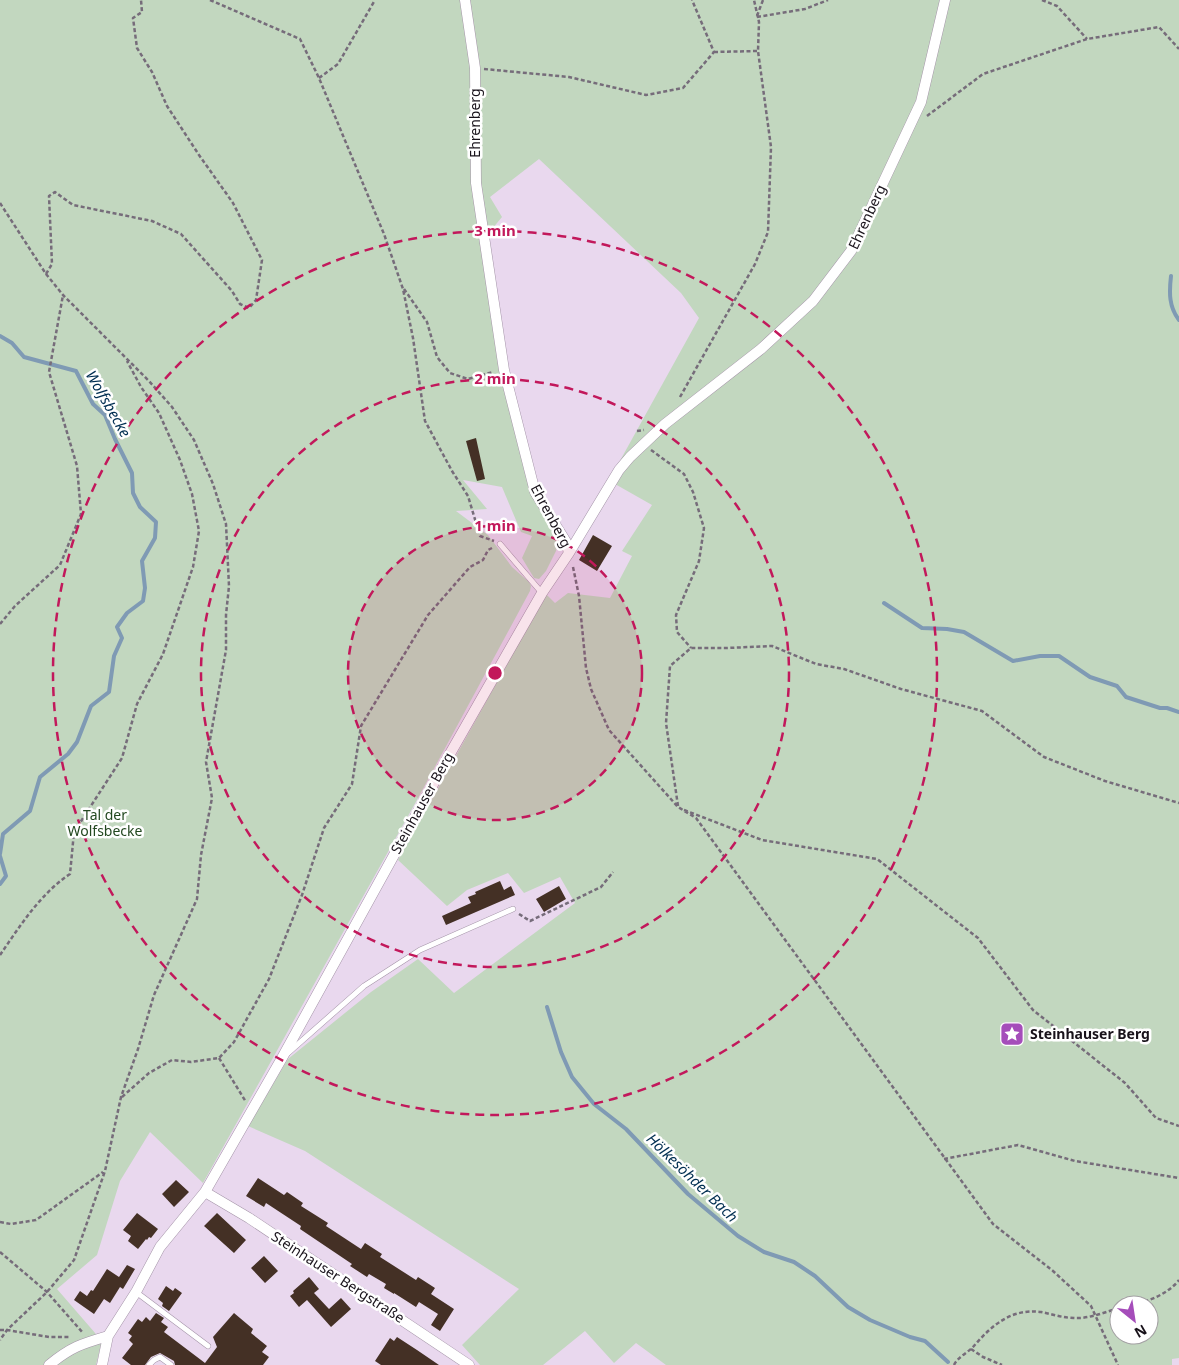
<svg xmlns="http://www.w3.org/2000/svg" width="1179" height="1365" font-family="'Noto Sans',sans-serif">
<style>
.green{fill:#c2d7bf;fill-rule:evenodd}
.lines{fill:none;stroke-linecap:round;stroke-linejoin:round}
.stream{stroke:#7f9ab4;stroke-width:4}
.building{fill:#443025}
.lane-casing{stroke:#a494a8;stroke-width:6}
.street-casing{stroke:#a494a8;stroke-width:11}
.path{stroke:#766c7a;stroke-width:2.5;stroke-dasharray:4 2.5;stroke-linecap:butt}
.lane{stroke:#fff;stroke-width:5}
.street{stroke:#fff;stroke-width:10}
.ring{fill:none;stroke:#c2185b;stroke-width:2.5;stroke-dasharray:9 6}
.labels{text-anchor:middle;stroke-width:5;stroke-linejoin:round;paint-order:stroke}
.street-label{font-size:14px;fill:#18121a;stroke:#fff}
.park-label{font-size:14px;fill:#234820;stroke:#fff}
.poi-label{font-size:14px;font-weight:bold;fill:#18121a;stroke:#fff;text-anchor:start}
.water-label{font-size:15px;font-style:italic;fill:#002e51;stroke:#fff}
.centre{fill:#c2185b;stroke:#fff;stroke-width:2.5}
.ring-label{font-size:15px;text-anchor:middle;font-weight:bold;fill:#c2185b;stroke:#fff;stroke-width:5;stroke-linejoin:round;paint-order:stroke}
</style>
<rect width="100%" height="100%" fill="#e9d8ee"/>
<!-- green -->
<path class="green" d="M0,0h1179v1358l-7,1v6h-506l-30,-22 -22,20 -29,-32 -42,34h-63l-18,-20 57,-56 -214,-138 -57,-25 40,-67 83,-67 47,-33 36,34 121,-90 -15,-26 -36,16 -16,-20 -41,17 -20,16 -49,-46 148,-266 9,9 13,-10 42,5 22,-42 -10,-5 30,-46 -37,-21 -4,-7 88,-159 -18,-25 -142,-134 -49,38 12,20 -15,18 21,138 24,115 26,52 -2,11 -10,20 -7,8 -5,-1 -12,-20 10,-22 -11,-4 -19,-45 -39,-7 24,29 -31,2 32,24 24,32 17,15 2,4 -1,5 -113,209 -214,383 -53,-51 -30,49 -23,74 -40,34 45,52 -6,24h-96zM1119,1305h30v30h-30z"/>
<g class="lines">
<!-- stream -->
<path class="stream" d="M1171,276c-2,17 -2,31 8,44
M0,336l12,7 12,14 52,14 17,33 12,11 10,24 17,34 1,20 7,14 16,15 -1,16 -13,23 3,27 -2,13 -16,12 -10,14 5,11 -8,18 -5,36 -18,14 -14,36 -9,12 -28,23 -10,34 -27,23 -3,20
M884,603l38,25 25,1 17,3 49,29 27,-5h19l31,21 27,9 9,11 34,11h7l12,4
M0,856l6,20 -6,8
M547,1007l14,45 11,25 22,27 32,25 62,65 50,42 26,16 30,10 21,14 33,31 22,13 40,17 15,4 23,21"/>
</g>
<!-- building -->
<path class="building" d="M476,438l9,41 -8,2 -11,-40z
M593,535l19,11 -15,25 -18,-11z
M500,881l4,9 7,-4 4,9 -69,30 -4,-9 29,-13 -3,-6 8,-3 -1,-2z
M559,886l7,13 -22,13 -8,-13z
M258,1178l26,17 3,-3 16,11 -2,3 27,17 -2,3 35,23 4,-6 17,11 -2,3 36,23 2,-3 17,11 -4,6 23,15 -14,22 -9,-6 7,-11 -19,-12 -3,5 -22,-14v1l-10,-6 2,-4 -17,-10 -2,3 -17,-11 2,-2 -52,-35 1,-3 -35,-23 -2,4 -18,-11z
M176,1180l13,12 -15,15 -12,-13z
M137,1213l21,16 -7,9 -2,-1 -2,3 -1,-1 -8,10 -10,-8 3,-5 -8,-6z
M217,1213l29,27 -12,13 -30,-27z
M264,1256l14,15 -13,12 -14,-15z
M127,1265l8,4 -12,20 -3,-2 -10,16 -6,-4 -10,15 -20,-14 6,-9 7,5 4,-6 2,1 14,-22 12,8z
M309,1277l10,12 -5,4 15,16 12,-11 10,11 -20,18 -24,-27 -8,7 -9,-11 4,-3 -1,-2z
M166,1286l7,5 2,-3 7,5 -13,18 -7,-5 1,-3 -5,-4z
M156,1313l8,5 -3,4 7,5 -4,5 41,31 12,-16 -4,-10 21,-24 19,16 -2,4 16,13 -5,6 7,5 -6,8h-88l-1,-4 -14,-8 -9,4 -6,8h-14l-9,-7 11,-14 -4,-4 3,-4 -4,-3 10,-14 4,3 4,-5 4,4z
M397,1337l20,13 22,15h-58l-6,-4 15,-23 4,3z"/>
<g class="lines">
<!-- lane casing -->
<g class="lane-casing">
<path id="lane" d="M500,544l42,49
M288,1053l76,-67 56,-36 93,-41
M136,1292l72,54
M149,1365l5,-5 6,-3 11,8"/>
</g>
<!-- street casing -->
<g class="street-casing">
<path id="street" d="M465,0l10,68 1,115 28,187 31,122 31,50 3,11
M205,1192l44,26 220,147
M49,1365c22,-18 32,-21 59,-29
M102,1365l6,-29 28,-44 24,-45 45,-55 77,-134 165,-299 95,-166 27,-40 50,-83 11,-13 35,-33 96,-75 52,-48 38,-50 70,-149 24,-102"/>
</g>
<!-- path -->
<path class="path" d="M210,0l90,39 19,39 65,156 19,55 10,49 12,83 27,50 16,25 12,40 14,5
M1042,0l15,6 30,33
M757,16l6,-16
M757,17l48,-8 23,-9
M714,52l44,-1
M484,69l85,8 77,18 37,-7 31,-36 -22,-52
M319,78l19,-14 37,-64
M927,116l56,-42 104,-35 72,-12 20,22
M0,203l46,71 17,21 86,86 23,26 22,33 19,44 13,40 3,62 -3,29v35l-20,112 6,36 -11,57 -4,44 -43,96 -16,54 -17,48 -16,74 -31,89 -27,32 -40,38 -7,10
M46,274l6,-10 -3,-68 6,-4 18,13 79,16 29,13 51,57 8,13 9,4 7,-8 6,-40 -29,-57 -34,-48 -32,-49 -15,-34 -15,-24 -4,-30 9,-6 -1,-12
M404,289l23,33 10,35 13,16 18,6 25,-7
M680,397l75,-133 13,-32 3,-85 -13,-96 1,-29 -5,-22
M637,431l7,-1
M651,450l33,24 9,18 11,36 -5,33 -23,54 1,17 14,16
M573,567l6,29 7,72 5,21 18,41 69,77 18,11 297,406 60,47 38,35 27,59
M0,624l15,-18 45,-41 21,-51 -4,-48 -28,-94 14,-77
M678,806l-12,-83 4,-57 21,-18h36l45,-2 44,18 28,5 57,20 81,22 62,46 61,24 74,22
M684,810l78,30 115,19 101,79 55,72 92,73 31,35 23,8
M519,914l11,7 71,-34 12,-15
M0,955c20,-29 40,-61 70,-81l4,-42 48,-74 15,-54 26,-50 30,-87 6,-36 -7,-37 -12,-34 -21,-47 -18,-26 -14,-26
M219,1058l27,44
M122,1097l27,-24 23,-13 19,2 28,-4 15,-16 35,-63 33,-84 22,-67 28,-44 9,-58 67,-111 42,-48 13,-7 5,-10 4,-2
M944,1159l74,-14 57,16 104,17
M0,1222l11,2 25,-4 67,-48
M0,1252l47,40 36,41
M1132,1305c17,-4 36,-11 47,-25
M0,1330h7l42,7h21
M971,1349l12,8 19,8
M954,1365c4,-8 13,-12 19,-18 18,-21 38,-39 68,-35 11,2 22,6 33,6 15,1 31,-6 45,-10"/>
<!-- lane -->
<use href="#lane" class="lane"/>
<!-- street -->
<use href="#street" class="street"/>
</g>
<!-- distance rings -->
<circle cx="495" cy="673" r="147" fill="#c2185b" fill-opacity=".12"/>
<g class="ring">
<circle cx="495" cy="673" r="147"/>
<circle cx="495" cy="673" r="294"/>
<circle cx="495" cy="673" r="442"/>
</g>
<!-- icons -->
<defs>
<g id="sight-square" transform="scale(1.25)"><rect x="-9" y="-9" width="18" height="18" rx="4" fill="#a54dba" stroke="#fff"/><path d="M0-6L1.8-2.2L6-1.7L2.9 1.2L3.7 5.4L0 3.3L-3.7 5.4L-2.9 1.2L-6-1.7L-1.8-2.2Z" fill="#fff"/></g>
</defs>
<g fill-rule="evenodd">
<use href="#sight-square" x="1012" y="1034"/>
</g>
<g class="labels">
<!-- street labels -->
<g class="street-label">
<text transform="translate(475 123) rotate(-90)" y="5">Ehrenberg</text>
<text transform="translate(867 217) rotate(-65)" y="5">Ehrenberg</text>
<text transform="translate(551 516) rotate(62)" y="5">Ehrenberg</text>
<text transform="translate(422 803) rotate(-61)" y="5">Steinhauser Berg</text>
<text transform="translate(338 1277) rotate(33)" y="5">Steinhauser Bergstraße</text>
</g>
<!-- park labels -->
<g class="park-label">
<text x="105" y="820">Tal der<tspan x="105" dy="16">Wolfsbecke</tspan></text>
</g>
<!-- poi labels -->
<g class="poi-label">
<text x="1030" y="1039">Steinhauser Berg</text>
</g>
<!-- water labels -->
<g class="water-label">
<text transform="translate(108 404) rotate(60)" y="5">Wolfsbecke</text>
<text transform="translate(692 1178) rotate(44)" y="5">Hölkesöhder Bach</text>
</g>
</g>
<circle cx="495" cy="673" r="8" class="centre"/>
<g class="ring-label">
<text x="495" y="236">3 min</text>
<text x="495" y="384">2 min</text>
<text x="495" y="531">1 min</text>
</g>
<!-- north arrow -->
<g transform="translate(1134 1320) rotate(150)"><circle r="24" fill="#ffffff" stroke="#a3a0a3"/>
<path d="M0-4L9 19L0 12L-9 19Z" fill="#a54dba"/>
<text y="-8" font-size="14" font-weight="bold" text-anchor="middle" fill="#18121a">N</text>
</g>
</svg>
